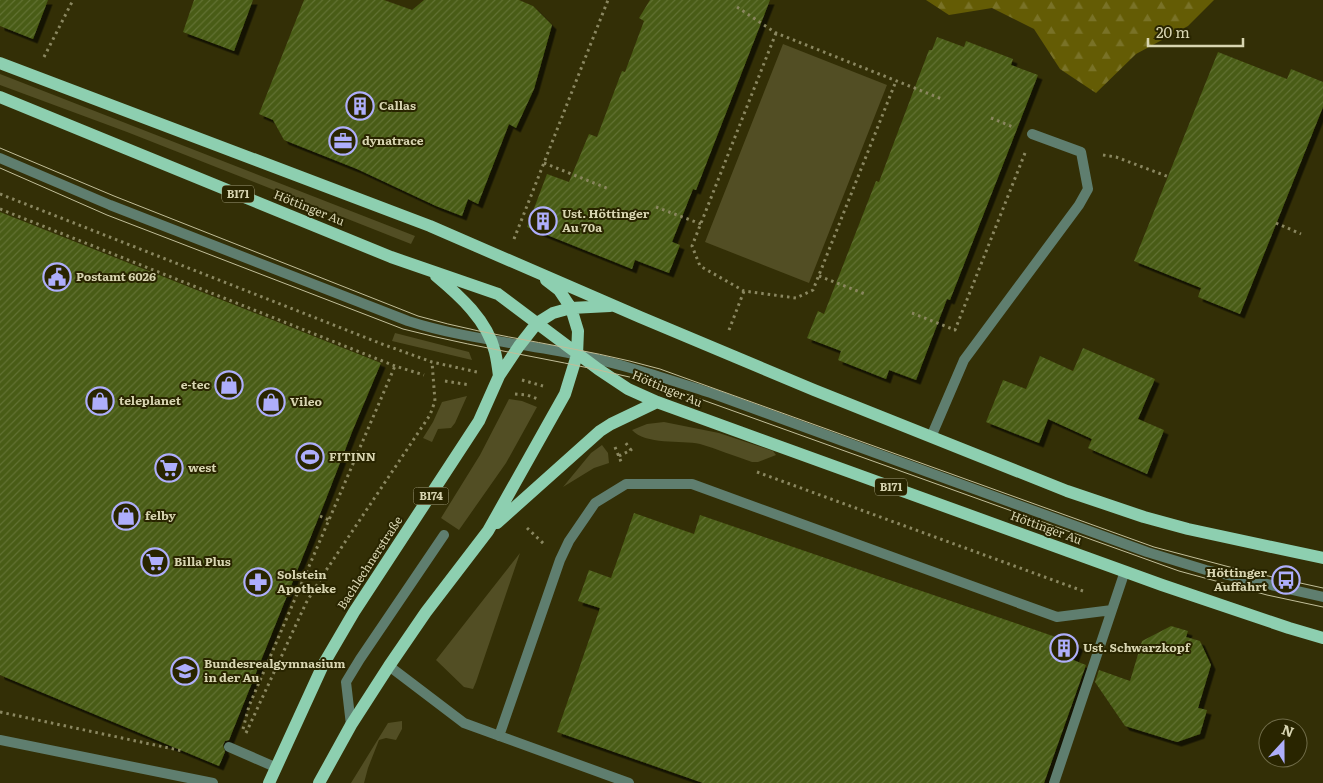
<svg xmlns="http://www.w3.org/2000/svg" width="1323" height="783" font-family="Literata,serif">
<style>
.grass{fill:#524e24}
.forest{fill:url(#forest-firs)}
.building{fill:url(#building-hatch);filter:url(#shadow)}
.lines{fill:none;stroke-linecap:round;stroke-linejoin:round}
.path{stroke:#8a8760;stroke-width:3;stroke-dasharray:2.5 4;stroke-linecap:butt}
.service{stroke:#5f7e6f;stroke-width:10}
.primary{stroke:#8dcfb0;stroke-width:12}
.tram{stroke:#c1be99;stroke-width:1}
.labels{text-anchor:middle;stroke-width:4;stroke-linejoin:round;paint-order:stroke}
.shield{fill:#292500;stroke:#a4a07c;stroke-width:1}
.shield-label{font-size:11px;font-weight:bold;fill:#d8d5b1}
.poi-label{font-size:12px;font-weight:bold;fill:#d8d5b1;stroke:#292500;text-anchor:start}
.street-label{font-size:12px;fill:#d8d5b1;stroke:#292500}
</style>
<defs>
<pattern id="forest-firs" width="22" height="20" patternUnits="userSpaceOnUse" patternTransform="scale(1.25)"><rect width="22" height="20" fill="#645c05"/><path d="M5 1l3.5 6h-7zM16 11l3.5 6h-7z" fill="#797227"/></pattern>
<pattern id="building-hatch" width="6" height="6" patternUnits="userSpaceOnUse" patternTransform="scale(1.25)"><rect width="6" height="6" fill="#485b14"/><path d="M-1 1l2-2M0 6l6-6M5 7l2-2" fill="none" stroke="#627234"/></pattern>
<filter id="shadow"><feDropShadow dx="4.5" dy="4.5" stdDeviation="0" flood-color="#0009"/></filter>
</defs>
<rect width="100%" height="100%" fill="#332f06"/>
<!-- grass -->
<path class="grass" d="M783,44l104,41 -78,198 -104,-41z
M0,74l415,162 -4,8 -284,-112 -127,-47z
M395,333l74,19 3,8 -80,-19z
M467,396l-12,27 -4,5 -13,1 -6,13 -9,-4 10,-16 9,-20z
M509,399l13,2 15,6 -31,56 -47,67 -18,-12 39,-63z
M664,422l55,11 54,18 3,4 -18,7h-6c-18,-6 -35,-13 -52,-18 -19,-4 -55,1 -68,-14l15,-6z
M602,445l6,8 1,10 -15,5 -31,19 28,-34z
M520,553l-44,129 -3,7 -9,-2 -28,-27z
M402,721v8l-6,11 -10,-2 -7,2 -11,28 -4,15h-13l37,-60z"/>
<!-- forest -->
<path class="forest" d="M926,0h288l-26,26 -52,28 -40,39 -36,-24 -26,-40 -42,-21 -43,7z"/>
<!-- building -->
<path class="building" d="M0,0h48l-15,39 -33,-13z
M194,0h59l-19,51 -51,-19z
M304,0h80l28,10 12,-10h95l14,6 19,19 -18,64 -18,39 -7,-4 -31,80 -10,-5 -6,17 -26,-10 -79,-37 -73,-29 -11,-20 -14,-6z
M650,0h120l-74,190 -3,-1 -21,53 8,3 -11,28 -34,-13 -3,9 -105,-42 20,-53 22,8 20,-48 8,3 25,-66 3,1 19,-51 -5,-3z
M937,37l27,10 2,-6 47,18 -2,6 27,10 -88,225 -3,-1 -31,81 -27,-10 -3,9 -48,-19 3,-9 -34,-13 11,-27 6,3 52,-133 3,1 50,-132h3z
M1218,52l69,27 4,-10 32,13v25l-83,207 -42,-17 3,-9 -67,-27z
M0,212l381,151 -29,69 -28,72 -95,236 -4,1 -2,4 2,7 -6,14 -219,-91z
M1083,348l72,31 -17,40 26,11 -17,44 -59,-26 4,-9 -44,-20 -9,24 -53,-21 17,-42 23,9 14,-33 33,15z
M634,513l60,21 6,-19 379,130 -6,15 13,5 -42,118h-341l-146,-51 43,-124 -22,-7 11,-31 22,8z
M1171,626l17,5 -2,6 14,4 11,24 -13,43 9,2 -7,24 -23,8 -52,-16 -30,-44 4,-12 31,11 12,-40z"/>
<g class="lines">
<!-- path -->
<path class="path" d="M737,7l39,26 166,66
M776,33l-84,213 8,20 44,25 52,7 17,-8 83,-209
M44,57l29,-57
M991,118l22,9
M1103,155l13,2 53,20
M544,163l65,26
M0,194l382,150 50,18 45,10
M656,207l45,17
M0,209l395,157 29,9
M1276,223l25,11
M514,239l94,-239
M819,276l46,18
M912,313l43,17 70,-177
M729,330l15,-39
M522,380l21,6
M445,381l25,4
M515,394l12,1 11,4
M615,447l7,17
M619,456l12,-6 -6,-8
M757,472l326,119
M320,516l9,4
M527,528l17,16
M0,712l183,39
M243,729l6,-23 146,-340
M246,733l60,-130 17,-28 107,-160 5,-14 -3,-39"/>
<!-- service -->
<path class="service" d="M0,158l110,47 298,116c56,18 113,22 170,34 45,9 89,24 133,38l436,159 59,18 117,27
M931,437l33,-77 115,-155 9,-16 -7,-37 -49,-18
M389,666l75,57 165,60
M351,725l-5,-43 14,-23 84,-124
M499,736l61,-176 9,-19 26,-38 31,-19h66l365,133 55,-7
M0,740l213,43
M229,747l46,20
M1054,783l71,-212"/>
<!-- primary -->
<path class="primary" d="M0,63l430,163 210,91 174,73 253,101 77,26 44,12 135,29
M0,97l391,160 107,37 100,75 30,20 29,13 505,183 127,43 34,10
M436,276c24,20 51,44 59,76 2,8 3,16 4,24
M497,523l103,-92 11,-7 46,-22
M269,783l54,-118 31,-53 125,-191 20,-45 20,-30 18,-23 16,-10 18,-5 39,-2
M319,783l32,-58 38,-59 37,-54 62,-81 77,-137 12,-39 1,-24 -7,-23 -12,-18 -13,-10"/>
<!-- tram -->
<path class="tram" d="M0,148l114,48 304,120c79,23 162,30 242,53l494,178 87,23 82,18
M0,168l107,47 296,114c85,22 173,33 258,56l518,186 88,24 56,12"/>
</g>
<!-- icons -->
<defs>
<g id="building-ring" transform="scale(1.4375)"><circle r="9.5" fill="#292500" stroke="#aeaefb" stroke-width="1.5"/><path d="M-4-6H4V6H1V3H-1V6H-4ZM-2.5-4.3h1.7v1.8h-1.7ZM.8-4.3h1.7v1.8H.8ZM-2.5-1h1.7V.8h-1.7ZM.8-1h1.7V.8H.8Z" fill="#aeaefb"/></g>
<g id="office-ring" transform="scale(1.4375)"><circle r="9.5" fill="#292500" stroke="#aeaefb" stroke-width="1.5"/><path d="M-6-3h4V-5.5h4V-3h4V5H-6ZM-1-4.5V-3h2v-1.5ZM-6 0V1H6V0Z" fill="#aeaefb"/></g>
<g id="civic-ring" transform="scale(1.4375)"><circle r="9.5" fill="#292500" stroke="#aeaefb" stroke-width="1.5"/><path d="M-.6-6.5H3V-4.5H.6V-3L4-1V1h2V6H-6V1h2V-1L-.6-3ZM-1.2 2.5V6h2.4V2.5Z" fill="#aeaefb"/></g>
<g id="shop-ring" transform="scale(1.4375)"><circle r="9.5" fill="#292500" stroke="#aeaefb" stroke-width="1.5"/><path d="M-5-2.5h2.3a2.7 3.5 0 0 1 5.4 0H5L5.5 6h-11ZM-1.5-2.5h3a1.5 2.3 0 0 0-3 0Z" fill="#aeaefb"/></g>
<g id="stadium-ring" transform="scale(1.4375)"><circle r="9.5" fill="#292500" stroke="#aeaefb" stroke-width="1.5"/><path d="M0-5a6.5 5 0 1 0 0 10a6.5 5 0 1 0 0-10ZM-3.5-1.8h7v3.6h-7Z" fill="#aeaefb"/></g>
<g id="supermarket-ring" transform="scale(1.4375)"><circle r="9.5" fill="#292500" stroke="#aeaefb" stroke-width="1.5"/><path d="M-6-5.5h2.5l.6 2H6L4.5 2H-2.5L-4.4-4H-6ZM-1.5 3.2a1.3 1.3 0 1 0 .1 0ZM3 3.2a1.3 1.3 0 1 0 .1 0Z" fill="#aeaefb"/></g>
<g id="bus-ring" transform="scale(1.4375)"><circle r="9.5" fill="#292500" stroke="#aeaefb" stroke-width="1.5"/><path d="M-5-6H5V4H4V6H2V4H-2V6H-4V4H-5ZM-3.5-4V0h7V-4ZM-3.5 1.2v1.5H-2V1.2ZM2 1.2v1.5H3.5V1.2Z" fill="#aeaefb"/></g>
<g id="pharmacy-ring" transform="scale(1.4375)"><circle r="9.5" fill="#292500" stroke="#aeaefb" stroke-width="1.5"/><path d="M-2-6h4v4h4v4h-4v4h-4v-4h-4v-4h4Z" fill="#aeaefb"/></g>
<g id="school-ring" transform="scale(1.4375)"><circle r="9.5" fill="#292500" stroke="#aeaefb" stroke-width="1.5"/><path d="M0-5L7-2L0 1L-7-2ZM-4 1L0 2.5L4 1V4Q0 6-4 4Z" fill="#aeaefb"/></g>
</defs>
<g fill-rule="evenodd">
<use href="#building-ring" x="360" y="106"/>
<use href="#office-ring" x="343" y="141"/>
<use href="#building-ring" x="543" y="221"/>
<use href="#civic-ring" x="57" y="277"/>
<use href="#shop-ring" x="229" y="385"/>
<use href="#shop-ring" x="100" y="401"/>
<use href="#shop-ring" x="271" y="402"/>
<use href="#stadium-ring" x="310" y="457"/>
<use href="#supermarket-ring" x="169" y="468"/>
<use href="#shop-ring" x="126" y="516"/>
<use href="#supermarket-ring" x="155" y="562"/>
<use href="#bus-ring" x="1286" y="580"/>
<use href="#pharmacy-ring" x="258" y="582"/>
<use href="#building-ring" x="1064" y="648"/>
<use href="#school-ring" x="185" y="671"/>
</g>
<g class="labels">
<!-- shield labels -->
<g class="shield">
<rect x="222" y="185.5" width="32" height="17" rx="4"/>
<rect x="875" y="478.5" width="32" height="17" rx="4"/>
<rect x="413.5" y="487.5" width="35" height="17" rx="4"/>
</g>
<g class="shield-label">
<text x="238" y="198">B171</text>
<text x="891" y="491">B171</text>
<text x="431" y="500">B174</text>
</g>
<!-- poi labels -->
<g class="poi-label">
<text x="379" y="110">Callas</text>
<text x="362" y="145">dynatrace</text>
<text x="562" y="218">Ust. Höttinger<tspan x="562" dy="14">Au 70a</tspan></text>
<text x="76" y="281">Postamt 6026</text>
<text x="210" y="389" text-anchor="end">e-tec</text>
<text x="119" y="405">teleplanet</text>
<text x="290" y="406">Vileo</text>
<text x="329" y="461">FITINN</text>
<text x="188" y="472">west</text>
<text x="145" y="520">felby</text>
<text x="174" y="566">Billa Plus</text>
<text x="1267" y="577" text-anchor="end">Höttinger<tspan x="1267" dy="14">Auffahrt</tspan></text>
<text x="277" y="579">Solstein<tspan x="277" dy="14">Apotheke</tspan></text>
<text x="1083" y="652">Ust. Schwarzkopf</text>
<text x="204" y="668">Bundesrealgymnasium<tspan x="204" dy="14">in der Au</tspan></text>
</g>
<!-- street labels -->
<g class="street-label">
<text transform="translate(309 208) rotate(22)" y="4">Höttinger Au</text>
<text transform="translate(667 389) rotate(23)" y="4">Höttinger Au</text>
<text transform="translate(1046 528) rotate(20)" y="4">Höttinger Au</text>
<text transform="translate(370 563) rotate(-57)" y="4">Bachlechnerstraße</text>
</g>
</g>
<!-- north arrow -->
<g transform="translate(1283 743) rotate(21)"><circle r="24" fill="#292500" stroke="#6f6b47"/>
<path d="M0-4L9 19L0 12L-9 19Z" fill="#aeaefb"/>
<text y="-8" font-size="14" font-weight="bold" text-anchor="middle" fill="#d8d5b1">N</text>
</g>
<!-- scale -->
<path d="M1148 38v8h95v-8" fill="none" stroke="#d8d5b1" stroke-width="2.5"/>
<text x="1156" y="38" font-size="15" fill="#d8d5b1" stroke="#292500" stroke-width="4" paint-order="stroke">20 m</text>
</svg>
